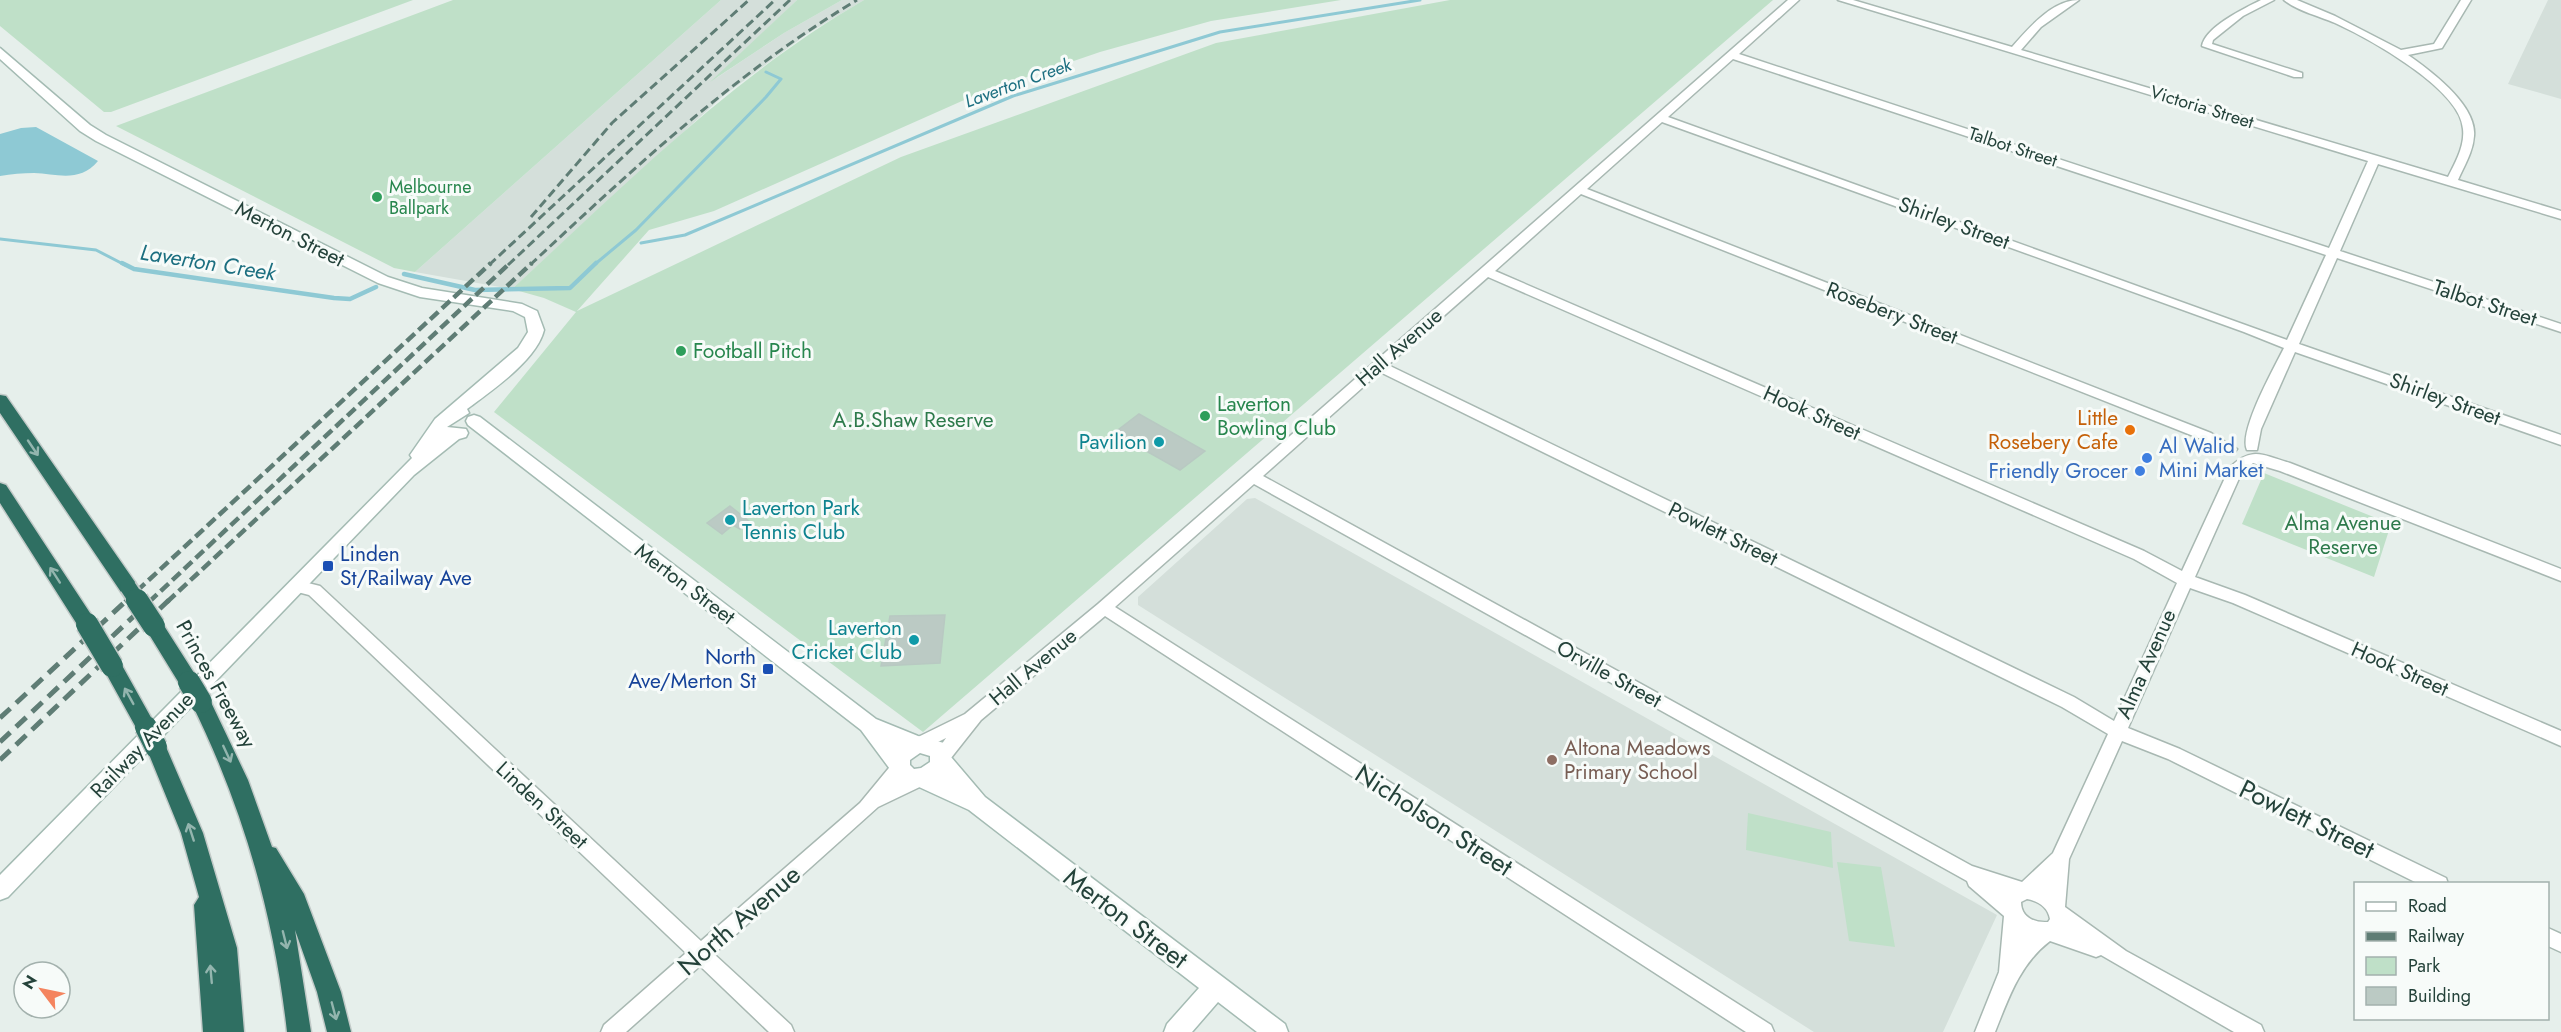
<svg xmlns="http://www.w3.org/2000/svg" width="2561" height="1032" font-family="Jost,sans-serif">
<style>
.built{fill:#d4dfda}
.green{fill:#bfe0c8}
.water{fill:#8ec9d4}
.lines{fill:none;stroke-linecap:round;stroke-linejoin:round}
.stream-far1{stroke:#8ec9d4;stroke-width:3}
.stream{stroke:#8ec9d4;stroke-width:4.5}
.building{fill:#bbcac4;stroke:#b8c9c2;stroke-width:1.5}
.street-casing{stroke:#a8b8b2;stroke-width:3}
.secondary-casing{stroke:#a4bbb3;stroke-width:3}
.highway-casing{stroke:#c2cac8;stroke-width:3}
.street{fill:#fff;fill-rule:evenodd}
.secondary{fill:#fff;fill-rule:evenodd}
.highway{fill:#2f6f62;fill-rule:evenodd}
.rail-far2{stroke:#5f7d75;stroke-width:3;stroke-dasharray:9 4.5;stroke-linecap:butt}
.rail-far1{stroke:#5f7d75;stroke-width:4.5;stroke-dasharray:11 5;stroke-linecap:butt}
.rail{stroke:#5f7d75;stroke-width:5;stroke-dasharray:14 8;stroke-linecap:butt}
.highway-bridge-far1-casing{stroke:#c2cac8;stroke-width:20;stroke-linecap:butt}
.highway-bridge-casing{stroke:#c2cac8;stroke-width:25;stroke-linecap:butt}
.highway-bridge-far1{stroke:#2f6f62;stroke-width:16}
.highway-bridge{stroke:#2f6f62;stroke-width:22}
.oneway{stroke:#93b5ae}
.leisure-dot{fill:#2e9e5b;stroke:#f7fbf9;stroke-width:2}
.food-dot{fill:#e8710a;stroke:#f7fbf9;stroke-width:2}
.culture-dot{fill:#0f9aa8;stroke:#f7fbf9;stroke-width:2}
.shop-dot{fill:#3f7fe0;stroke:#f7fbf9;stroke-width:2}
.transit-dot{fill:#1a4fb4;stroke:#f7fbf9;stroke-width:2}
.education-dot{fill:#8d6e63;stroke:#f7fbf9;stroke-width:2}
.labels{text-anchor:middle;stroke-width:6;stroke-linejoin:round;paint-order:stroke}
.far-water-label{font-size:18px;font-style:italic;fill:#1c6f80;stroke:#f7fbf9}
.far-street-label{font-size:18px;fill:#24423a;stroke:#f7fbf9}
.far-leisure-label{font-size:18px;fill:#27864d;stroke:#f7fbf9;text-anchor:start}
.street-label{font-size:21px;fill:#24423a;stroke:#f7fbf9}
.leisure-label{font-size:21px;fill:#27864d;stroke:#f7fbf9;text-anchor:start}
.food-label{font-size:21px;fill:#c56008;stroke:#f7fbf9;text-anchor:end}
.park-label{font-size:21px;fill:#2d7a4b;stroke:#f7fbf9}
.culture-label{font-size:21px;fill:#0d838f;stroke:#f7fbf9;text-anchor:end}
.shop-label{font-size:21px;fill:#366cbe;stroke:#f7fbf9;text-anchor:start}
.transit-label{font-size:21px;fill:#164399;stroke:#f7fbf9;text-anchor:start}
.education-label{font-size:21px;fill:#785e54;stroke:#f7fbf9;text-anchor:start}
.water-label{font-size:22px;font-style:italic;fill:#1c6f80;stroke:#f7fbf9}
.near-street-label{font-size:26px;fill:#24423a;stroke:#f7fbf9}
</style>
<rect width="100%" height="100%" fill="#e6efeb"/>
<!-- built -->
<path class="built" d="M721,0h76l-82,79 69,-46 58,-33h22l-57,34 -84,62 -211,193 -97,-17z
M2548,0h13v99l-53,-15z
M1255,498l742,417 -54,117h-129l-676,-427v-8l109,-98z"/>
<!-- green -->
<path class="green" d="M0,0h413l-302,112h-7l-104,-86z
M453,0h268l-306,272 -21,-4 -278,-142z
M797,0h45l-58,33 -74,49z
M864,0h477l-130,21 -111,31 -120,41 -266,118 -65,19 -72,81 324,-154 315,-114 234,-43h323l-850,732 -429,-320 82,-100 -32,-14 -32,-9c114,-105 218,-211 352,-289z
M2264,473l127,51 -17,53 -132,-53z
M1748,813l83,19 2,36 -87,-18z
M1837,862l44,5 14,80 -46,-6z"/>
<!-- water -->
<path class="water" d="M36,127l62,34c-18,22 -41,13 -64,12 -11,0 -23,1 -34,3v-42l21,-6z"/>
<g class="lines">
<!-- stream-far1 -->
<path class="stream-far1" d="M0,239l96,11 29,15
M641,243l44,-8 328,-139 207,-64 200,-32
M594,265l42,-35 130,-133 15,-18 -15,-7"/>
<!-- stream -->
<path class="stream" d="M122,263l12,6 200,29 16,1 26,-12
M404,274l71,16 95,-2 26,-25"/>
</g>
<!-- building -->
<path class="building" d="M1139,414l66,37 -25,19 -66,-37z
M730,506l20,16 -10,7 -7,-4 -11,9 -15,-11z
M945,615l-5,48 -59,3 9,-50z"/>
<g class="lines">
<!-- street casing -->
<g class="street-casing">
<path id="street" d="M1788,0h11l-60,54 590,194 39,-87 -530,-161h15l159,47c17,-19 40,-47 67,-47l-38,27 -20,23 427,127c7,-14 17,-31 15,-48 -2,-40 -95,-91 -128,-106 -16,-7 -38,-12 -51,-23h13l38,16 66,34 33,-6 27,-44h10l-29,48 -34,7c23,16 69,50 66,81 -1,16 -10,30 -16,44l103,31v8l-183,-55 -38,87 221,73v8l-224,-74 -38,86 262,91v10l-266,-93 -34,77 -4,21h-10c-9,-18 27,-82 37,-102l-40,-16 -582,-210 -75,67 624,244 26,16 -2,3h-10l-24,-13 -620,-245 -86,77 649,280 38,20 48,-104c23,-21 32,-12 60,-4l271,106v12l-281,-110 -27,-8 -12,11 -46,103 50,18 316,136v15l-328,-143 -43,-15 -62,140 52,21 266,129 2,6h-29l-251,-125 -46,-18 -53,118 -4,48 61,44 135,74 3,7h-30l-133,-77 -5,2 -46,-16c-30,23 -41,56 -55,91h-20l24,-60 5,-56 -35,-30 -2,-5 -713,-397 -139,123 656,418 3,7h-28l-641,-416 -124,104 -34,43 -6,2 -6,-2 -3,-5 14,-20 -26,13 -6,-2 -3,-5 3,-5 51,-25 133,-110zM1733,59l593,196 -39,85 -619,-223zM1488,277l646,282 43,24 -63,138 -40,-24 -686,-332zM1380,372l682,335 46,27 -55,119 -31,29 -50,-16 -709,-390zM2027,899c11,2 21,8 23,20l-2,3c-13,1 -27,-4 -27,-20z
M2261,0h13l-31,16 -30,24 -1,4 90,29v4h-8l-92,-31c3,-19 43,-38 59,-46z
M296,580l24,6 381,355 159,-138 33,-40 6,-2 6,2 3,5 -9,13 21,-10 6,3 3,5 -3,5 -48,23 -164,147 77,71 3,7h-25l-69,-66 -74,66h-25l3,-7 82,-72 -377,-358 -19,-5 -2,-4 2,-4z
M2548,928l13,6v18l-13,-6z"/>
</g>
<!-- secondary casing -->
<g class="secondary-casing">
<path id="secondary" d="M0,48l90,77 16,10 282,142 34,11 100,16 15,7 7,19c-7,30 -53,61 -77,79l2,4 -22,14 19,2 2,4 -2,4 -7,2 -45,36 -406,422 -8,3v-25l412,-417 -2,-3 25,-36 83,-71 10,-16 -3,-15 -12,-6 -93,-14 -42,-14 -282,-142 -16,-10 -80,-72z
M474,415l6,2 396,302 42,17 26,7 7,14 34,40 300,227 3,8h-31l-39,-30 -26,30h-28l3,-8 32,-36 -230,-178 -50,-23 -18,-3 -40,-54 -393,-305 -2,-4 2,-4zM920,753l10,3v6l-9,6 -7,1 -4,-4v-5z"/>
</g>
<!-- highway casing -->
<g class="highway-casing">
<path id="highway" d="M0,395l6,1 129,186 2,5 -2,5h-14l-121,-179z
M0,483l6,2 88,134 3,5 -3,5 -7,2 -7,-2 -80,-126z
M154,619l7,2 35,55 3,6 -3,6 -7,2 -7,-2 -35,-57 -3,-5 3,-5z
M112,658l7,2 34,61 3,6 -3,6 -7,2 -7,-2 -37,-67 3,-6z
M201,694l7,2 40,84 24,67 4,1 28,46 37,98 10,40h-24l-10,-40 -22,-62 16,102h-24c-13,-117 -44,-225 -96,-330l3,-6z
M156,738l7,3 3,6 37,86 34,115 7,84h-41l-9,-127 5,-8 -18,-64 -35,-86 3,-6z"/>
</g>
<!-- street -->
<use href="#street" class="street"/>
<!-- secondary -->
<use href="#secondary" class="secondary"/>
<!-- highway -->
<use href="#highway" class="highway"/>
<!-- rail-far2 -->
<path class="rail-far2" d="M531,217l81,-94 137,-123
M489,265l286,-265
M508,265l282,-265
M530,265c104,-97 205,-192 327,-265"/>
<!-- rail-far1 -->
<path class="rail-far1" d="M125,602l366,-339
M149,602l361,-339
M167,602l365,-339"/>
<!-- rail -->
<path class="rail" d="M0,718l127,-118
M0,742l151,-142
M0,760l169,-160"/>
<!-- highway-bridge-far1 casing -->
<g class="highway-bridge-far1-casing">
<path id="highway-bridge-far1" d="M128,587l10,15"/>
</g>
<!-- highway-bridge casing -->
<g class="highway-bridge-casing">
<path id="highway-bridge" d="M137,600l17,26
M87,624l25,42
M189,682l12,20
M146,727l10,20"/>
</g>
<!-- highway-bridge-far1 -->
<use href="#highway-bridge-far1" class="highway-bridge-far1"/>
<!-- highway-bridge -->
<use href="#highway-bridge" class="highway-bridge"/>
</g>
<!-- one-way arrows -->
<defs><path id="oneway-shaft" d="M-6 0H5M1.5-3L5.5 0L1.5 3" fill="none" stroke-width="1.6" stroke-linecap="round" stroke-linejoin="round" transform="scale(1.5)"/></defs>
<g class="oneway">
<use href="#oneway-shaft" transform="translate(33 448) rotate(56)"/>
<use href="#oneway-shaft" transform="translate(55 575) rotate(-123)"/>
<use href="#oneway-shaft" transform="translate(129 696) rotate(-119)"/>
<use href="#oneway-shaft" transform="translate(227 754) rotate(65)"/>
<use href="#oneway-shaft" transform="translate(191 832) rotate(-108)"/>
<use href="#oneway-shaft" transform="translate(285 940) rotate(76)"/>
<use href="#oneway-shaft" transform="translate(211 974) rotate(-95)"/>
<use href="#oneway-shaft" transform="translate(334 1011) rotate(75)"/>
</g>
<!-- markers -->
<g class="leisure-dot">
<circle cx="377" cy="197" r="6"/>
<circle cx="681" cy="351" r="6"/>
<circle cx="1205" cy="416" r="6"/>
</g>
<circle class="food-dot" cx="2130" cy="430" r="6"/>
<g class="culture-dot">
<circle cx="1159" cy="442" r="6"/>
<circle cx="730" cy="520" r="6"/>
<circle cx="914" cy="640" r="6"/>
</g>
<g class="shop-dot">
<circle cx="2147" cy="458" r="6"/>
<circle cx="2140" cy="471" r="6"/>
</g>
<g class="transit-dot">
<rect x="322" y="560" width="12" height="12" rx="3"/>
<rect x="762" y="663" width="12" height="12" rx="3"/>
</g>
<circle class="education-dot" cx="1552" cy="760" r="6"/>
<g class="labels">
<!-- far-water labels -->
<g class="far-water-label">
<text transform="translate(1018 83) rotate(-20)" y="6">Laverton Creek</text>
</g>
<!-- far-street labels -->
<g class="far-street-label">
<text transform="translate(2202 107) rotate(17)" y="6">Victoria Street</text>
<text transform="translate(2013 147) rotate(18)" y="6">Talbot Street</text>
</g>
<!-- far-leisure labels -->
<g class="far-leisure-label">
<text x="389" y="193">Melbourne<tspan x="389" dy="21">Ballpark</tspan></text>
</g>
<!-- street labels -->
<g class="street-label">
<text transform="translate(1954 223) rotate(20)" y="7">Shirley Street</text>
<text transform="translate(290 234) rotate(27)" y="7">Merton Street</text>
<text transform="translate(2485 303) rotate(18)" y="7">Talbot Street</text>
<text transform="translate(1892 313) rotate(21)" y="7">Rosebery Street</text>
<text transform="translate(1399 347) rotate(-41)" y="7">Hall Avenue</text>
<text transform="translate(2445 399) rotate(20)" y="7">Shirley Street</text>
<text transform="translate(1812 413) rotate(24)" y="7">Hook Street</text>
<text transform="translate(1723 534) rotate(26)" y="7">Powlett Street</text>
<text transform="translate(685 584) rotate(37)" y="7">Merton Street</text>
<text transform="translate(2146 664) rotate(-66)" y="7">Alma Avenue</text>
<text transform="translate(1033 667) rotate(-40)" y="7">Hall Avenue</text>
<text transform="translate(2400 669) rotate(24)" y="7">Hook Street</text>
<text transform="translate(1609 674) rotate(29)" y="7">Orville Street</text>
<text transform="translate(216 684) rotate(61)" y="7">Princes Freeway</text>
<text transform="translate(142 745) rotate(-46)" y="7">Railway Avenue</text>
<text transform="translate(542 805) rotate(43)" y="7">Linden Street</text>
</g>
<!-- leisure labels -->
<g class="leisure-label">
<text x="693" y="358">Football Pitch</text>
<text x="1217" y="411">Laverton<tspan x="1217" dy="24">Bowling Club</tspan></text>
</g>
<!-- food labels -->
<g class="food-label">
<text x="2118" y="425">Little<tspan x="2118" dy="24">Rosebery Cafe</tspan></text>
</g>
<!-- park labels -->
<g class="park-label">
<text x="913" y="427">A.B.Shaw Reserve</text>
<text x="2343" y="530">Alma Avenue<tspan x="2343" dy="24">Reserve</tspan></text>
</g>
<!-- culture labels -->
<g class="culture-label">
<text x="1147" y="449">Pavilion</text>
<text x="742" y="515" text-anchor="start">Laverton Park<tspan x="742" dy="24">Tennis Club</tspan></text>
<text x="902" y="635">Laverton<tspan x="902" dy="24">Cricket Club</tspan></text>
</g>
<!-- shop labels -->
<g class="shop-label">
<text x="2159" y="453">Al Walid<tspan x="2159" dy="24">Mini Market</tspan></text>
<text x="2128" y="478" text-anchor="end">Friendly Grocer</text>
</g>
<!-- transit labels -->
<g class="transit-label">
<text x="340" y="561">Linden<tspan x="340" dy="24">St/Railway Ave</tspan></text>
<text x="756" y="664" text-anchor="end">North<tspan x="756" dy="24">Ave/Merton St</tspan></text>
</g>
<!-- education labels -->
<g class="education-label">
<text x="1564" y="755">Altona Meadows<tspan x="1564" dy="24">Primary School</tspan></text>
</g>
<!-- water labels -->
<g class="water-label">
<text transform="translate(208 262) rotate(9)" y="8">Laverton Creek</text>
</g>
<!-- near-street labels -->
<g class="near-street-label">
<text transform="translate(2307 819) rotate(26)" y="9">Powlett Street</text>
<text transform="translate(1434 820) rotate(33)" y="9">Nicholson Street</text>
<text transform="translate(1126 918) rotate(37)" y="9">Merton Street</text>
<text transform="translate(739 920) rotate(-41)" y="9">North Avenue</text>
</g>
</g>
<!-- legend -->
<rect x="2354" y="882" width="195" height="138" fill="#f7fbf9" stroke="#a3b1ad" stroke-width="1.5"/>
<rect x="2366" y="902" width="30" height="9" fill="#ffffff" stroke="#a3b1ad" stroke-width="1.5"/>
<text x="2408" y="912" font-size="18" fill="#24423a">Road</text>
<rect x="2366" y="932" width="30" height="9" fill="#5f7d75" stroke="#a3b1ad" stroke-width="1.5"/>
<text x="2408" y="942" font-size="18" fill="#24423a">Railway</text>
<rect x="2366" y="957" width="30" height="18" fill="#bfe0c8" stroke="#a3b1ad" stroke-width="1.5"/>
<text x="2408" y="972" font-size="18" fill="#24423a">Park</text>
<rect x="2366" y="987" width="30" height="18" fill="#bbcac4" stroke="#a3b1ad" stroke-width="1.5"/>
<text x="2408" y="1002" font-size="18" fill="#24423a">Building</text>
<!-- north arrow -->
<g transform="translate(42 990) rotate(302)"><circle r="28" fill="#f7fbf9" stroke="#a3b1ad" stroke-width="1.5"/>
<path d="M0-4.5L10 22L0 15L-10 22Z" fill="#f4845f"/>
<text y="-9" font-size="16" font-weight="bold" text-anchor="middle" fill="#24423a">N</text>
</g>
</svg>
